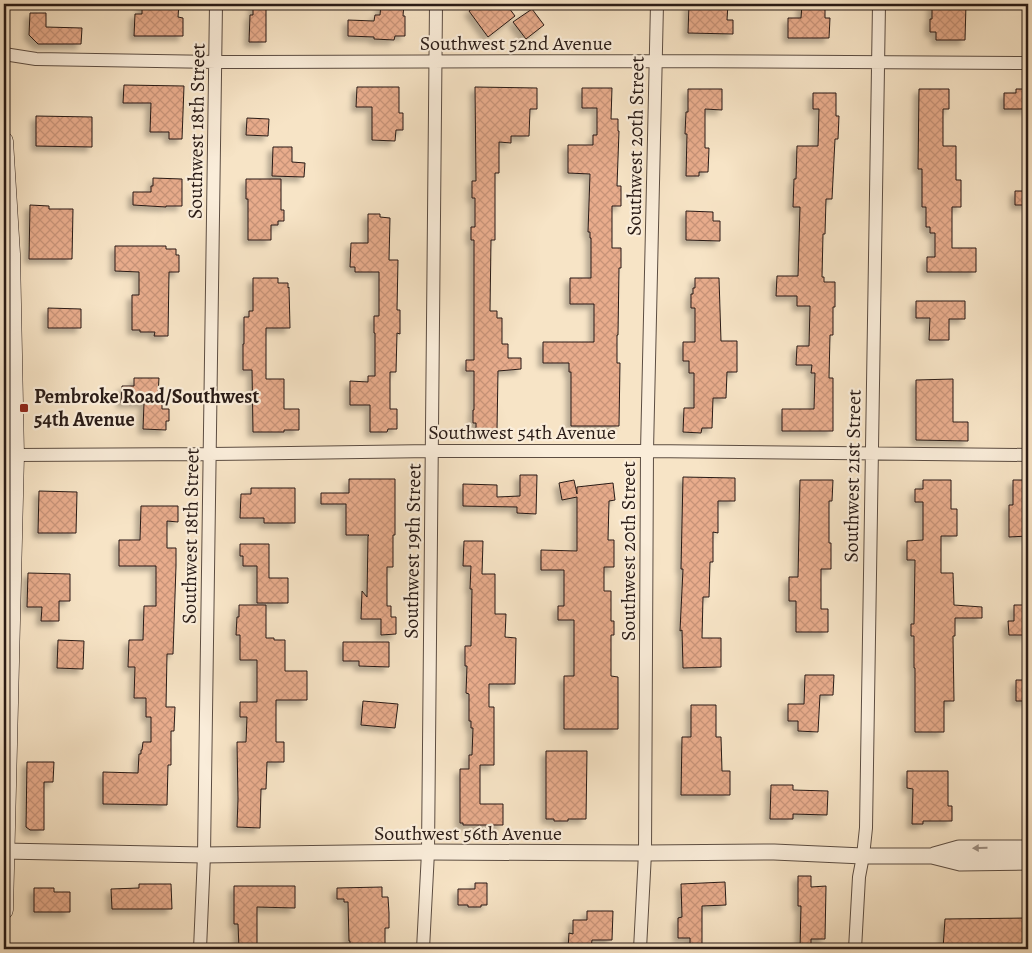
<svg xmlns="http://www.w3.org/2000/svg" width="1032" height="953" font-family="Alegreya,serif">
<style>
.building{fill:url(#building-cross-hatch);stroke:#291b16;filter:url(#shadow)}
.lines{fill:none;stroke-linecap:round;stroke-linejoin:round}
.minor-casing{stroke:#5c4d42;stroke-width:14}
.tertiary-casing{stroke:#5c4d42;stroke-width:17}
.secondary-casing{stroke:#291b16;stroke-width:19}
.minor{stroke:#faedda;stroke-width:12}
.tertiary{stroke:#faedda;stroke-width:15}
.secondary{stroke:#faedda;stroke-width:18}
.oneway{fill:#9c8e82}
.poi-dot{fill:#8f2418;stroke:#faedda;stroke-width:2}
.labels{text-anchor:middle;stroke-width:4.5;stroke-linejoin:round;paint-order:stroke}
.street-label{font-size:20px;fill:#291b16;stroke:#faedda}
.poi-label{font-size:20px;font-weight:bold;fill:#291b16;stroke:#faedda;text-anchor:start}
</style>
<defs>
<pattern id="building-cross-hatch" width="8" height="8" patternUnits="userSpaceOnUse" patternTransform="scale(1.25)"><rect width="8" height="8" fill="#e8ac8c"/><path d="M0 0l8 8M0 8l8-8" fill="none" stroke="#c79378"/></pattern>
<filter id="shadow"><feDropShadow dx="-4.5" dy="4.5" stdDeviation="2.5" flood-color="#0004"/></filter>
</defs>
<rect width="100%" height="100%" fill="#f7e4c6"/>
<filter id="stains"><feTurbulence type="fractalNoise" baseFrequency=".004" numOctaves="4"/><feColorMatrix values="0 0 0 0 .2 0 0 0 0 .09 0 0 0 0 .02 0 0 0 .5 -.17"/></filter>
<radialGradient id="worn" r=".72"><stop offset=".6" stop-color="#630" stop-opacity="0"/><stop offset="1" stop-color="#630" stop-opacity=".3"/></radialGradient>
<!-- building -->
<path class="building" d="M142,4h37l-1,13 5,1v18h-49l1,-22h7z
M253,4h13v38h-17l1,-27h3z
M381,4h23l-1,12h2v20h-10l-1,4 -20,-1v-2l-26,-1v-16l26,1 1,-6h5z
M478,4h28l9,12 -27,21 -19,-26z
M689,4h39l-1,16h6v14l-45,-1z
M802,4h23v14h5l-1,20h-41v-20h13z
M932,4h34l-1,36h-29v-8h-6v-13h2z
M532,9l12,16 -18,14 -13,-17z
M30,13h16v14l36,1 -1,16h-43l-9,-9z
M124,85l60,1 -2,53h-13v-7h-19l1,-29h-28z
M357,87h42v26h4v17h-7l-1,11 -23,-1v-33h-16z
M475,87l62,1v21h-7l-1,27h-18v7l-12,-1v31h-4v67h-4l-1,71h7v7h5v26h6v14h13v11l-23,2 -1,59h-21v-7h-3v-13h1v-39h-8v-11h8v-120h-3v-13h4v-29h-3v-17h4z
M582,88h30l-1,31h7v12h1l-2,55h4v20h-9v42h9v20h-2l-1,67h-1v28h3l-1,63h-48v-54h-2v-9h-26v-21h51v-38h-24v-26h21v-40h-1v-6h-2l2,-58 -22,-1v-28h25v-10h4v-27h-15z
M688,89h34v21l-17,-1v39h4l-1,24h-9v4h-13l1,-42h-2l1,-22h2z
M919,89h30v20h-6v37h13v34h5v27h-9v41h24v24h-49v-15h8v-24h-5v-6h-4v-20h-4v-38h-4z
M1016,89h12v20h-24v-16h12z
M813,93h23v23h3l-1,23h-3l-3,60h-6l-1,35h-2l-1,43h2v5h11v25h-2v28h-3l-1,43h4v53h-51v-22h32l1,-36h-4l1,-8h-16l1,-19h12l1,-40h-13v-10h-21l1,-20h21l2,-69h-7l1,-28h2l1,-33h21l1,-37h-6z
M36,116l56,1v30l-56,-1z
M247,118l22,1 -1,17 -22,-1z
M273,147h19v15l13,1 -1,14 -32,-1z
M153,178l29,1v27h-16v1l-33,-2v-13h18v-6h2z
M246,179h35v31h3v11h-6v4h-7v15h-23v-41h-2z
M1015,191h13v14h-13z
M30,205l19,1v3h24l-1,50h-43z
M686,211l27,1v9h7v20l-34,-1z
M368,214h12v3l10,1 -1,42h9l-1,50h3v24l-3,-1 -1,39h-6v37h7v20h-9l-1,3h-17v-27h-20v-24l18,1v-6h7v-43h-1v-17h5v-44h-24v-5h-5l1,-24h17z
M115,246h51v3h10v6h3v17h-10l-1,64h-14l1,-4h-15v-2h-8v-35h7v-23l-24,-1z
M253,278h25v5h10v5l1,-1 1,41h-24v51h18v30h15v21h-15v2h-31l-1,-62h-9v-26h1v-27h5v-6h4z
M695,278h24l2,63h16v31h-10l-1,26h-13l-1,30h-10l-1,5 -18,-1 1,-24h10v-35h-5v-12h-6v-19h12v-34h-4v-14h2v-6h2z
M916,301h49v18h-16v21h-20l1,-22h-14z
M48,308l33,1v19h-33z
M134,378h25l-1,17h4v14h7v12h-3v9l-23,-1 1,-26h-23l1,-17h12z
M953,379v43h15v19l-52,-1v-60z
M520,475h17l-1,39 -19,-1v-6l-54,-1v-22l34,1v12l23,-1z
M683,477l52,1v23h-17v32l-5,-1v30h-3l-1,35h-6l-1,41h19v29l-38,1 -1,-38 -2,1 3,-62h-2z
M349,479h46v56h-2v32h-6v39h4v11h5v17l-15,1v-16h-20l1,-28 5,6 1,-61 1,-1h-23v-31h-25v-11h28z
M574,480l3,14v-7l36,-4 2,17 -6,1 -1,39h6v27h-10v24h7v30h3v14h-3v41l7,1v52h-54v-53h10v-56h-16v-14h6v-36h-23v-20l36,1v-54l-15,3 -3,-17z
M800,480h33l-1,21h-3v42h2v26h-10v40h7v23h-32v-31h-7v-24h9z
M923,480h28v29h6v27h-16v37h12l1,32 28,2v11h-27v18h-2l1,65h-10v31h-29v-64h-1v-32h-3v-12h3l1,-64h-8v-19l16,-1v-38h-8v-13h8z
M1013,480h15v56l-19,1v-32h4z
M251,488h44v35h-31v-5h-24l1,-24h10z
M39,491l38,1 -1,41h-38z
M141,506h37v16l-11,-1v27h9v18l-3,88h-6l-1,53h9l-1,24h-3v34h-3l-1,40 -64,-1v-32l35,1 1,-19h2v-4h1l1,-8h8v-25h-5v-19h-12l1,-31h-7l1,-27h14l1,-34h12v-40h-37v-26h21z
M464,541h19l-1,33h13v40h11l-1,23 11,1 -1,46h-26v23h5v58h-14v39h23v21h-40v-2h-3v-54h9v-14h3l1,-27h-2v-7h-2v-27l-3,-1 1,-27h-2v-20h6l1,-57h-2l1,-23h-8z
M240,544h29v34h19v25h-31v-37h-14v-10h-3z
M28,573l42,1v27h-11v20h-18l1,-14h-15z
M239,605h27v33h8v2h11v31h22v29h-31v42h8v20h-17l-1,27h-5l-1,39 -23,-1 1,-28 -1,-57h9l1,-25h-7v-15h17v-42h-17v-25h-4l1,-18h2z
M1014,605h14v30h-19l-1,-14h6z
M58,640l26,1 -1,28 -26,-1z
M343,642h46v25l-30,-1v-5h-16z
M805,675h29l-1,20h-13l-2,37 -20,-1v-10h-10v-17h16z
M1016,680h12v21h-12z
M363,701l35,3 -3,24 -34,-3z
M691,705h25v32h5l1,34h8v24h-49l1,-58h9z
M546,751h41l-1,68h-18v2h-14v-2h-8z
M27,762h27l-1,20h-9v48h-14l-4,-3z
M907,771h41v35h4v15h-29v3h-11l1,-35 -6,-1z
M771,785h22v5l35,1 -1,24 -34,-1v5h-23z
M798,876h13v11l15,-1 -1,53h-14v10h-11l1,-43h-3z
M725,882l1,23 -24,1v43h-12v-11h-12v-20l4,-1 -1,-33z
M475,883h12v22h-6v2h-13v-2h-10v-16h17z
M139,884h32l1,25h-60l-1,-20 28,-1z
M234,886h61v22l-38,-1v42h-18l-1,-25h-4z
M382,887v10h6l1,16v15h-4v21h-35v-8h-1l-1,-39h-4v-3h-7v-11z
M34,888h20v4h16v20h-36z
M587,911h26l-1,29h-20l-1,9h-23l1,-16 4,1v-14h14z
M1028,918v31h-85l2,-30z"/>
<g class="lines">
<!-- minor casing -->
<g class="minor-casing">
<path id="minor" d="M4,54l32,5 180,3 440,-1 372,2
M15,455l195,-1 222,-3h215l381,4
M200,949l4,-94 12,-851
M423,949l5,-97 8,-848
M640,949l5,-96 2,-402 10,-447
M855,949l4,-72 4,-21 3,-28 13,-824"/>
</g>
<!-- tertiary casing -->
<g class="tertiary-casing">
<path id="tertiary" d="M4,851l200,4 224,-3 217,1 129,-1 89,4h69l28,7 68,-1
M934,855l25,-7h69"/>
</g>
<!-- secondary casing -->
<g class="secondary-casing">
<path id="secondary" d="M4,141l7,113 4,201 -11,455"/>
</g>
<!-- minor -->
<use href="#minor" class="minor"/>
<!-- tertiary -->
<use href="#tertiary" class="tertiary"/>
<!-- secondary -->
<use href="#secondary" class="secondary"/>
</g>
<!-- one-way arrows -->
<defs><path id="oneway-solid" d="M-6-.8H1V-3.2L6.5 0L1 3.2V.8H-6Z" transform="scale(1.25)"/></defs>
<use class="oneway" href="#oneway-solid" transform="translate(980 848) rotate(179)"/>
<!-- markers -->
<rect class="poi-dot" x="19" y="403" width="10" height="10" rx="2.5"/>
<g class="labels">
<!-- street labels -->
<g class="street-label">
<text x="516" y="50">Southwest 52nd Avenue</text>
<text transform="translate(196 131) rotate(-89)" y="7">Southwest 18th Street</text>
<text transform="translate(635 146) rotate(-89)" y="7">Southwest 20th Street</text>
<text x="522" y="439">Southwest 54th Avenue</text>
<text transform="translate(852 476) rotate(-89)" y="7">Southwest 21st Street</text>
<text transform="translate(190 536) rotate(-89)" y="7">Southwest 18th Street</text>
<text transform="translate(412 551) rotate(-89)" y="7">Southwest 19th Street</text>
<text transform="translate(628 551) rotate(-90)" y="7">Southwest 20th Street</text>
<text x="468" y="840">Southwest 56th Avenue</text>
</g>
<!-- poi labels -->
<g class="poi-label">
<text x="34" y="403">Pembroke Road/Southwest<tspan x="34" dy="23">54th Avenue</tspan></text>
</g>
</g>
<!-- margin -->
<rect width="1032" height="953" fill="none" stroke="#f7e4c6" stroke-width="20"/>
<rect x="5" y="5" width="1022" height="943" fill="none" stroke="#291b16" stroke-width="2.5"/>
<rect x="10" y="10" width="1012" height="933" fill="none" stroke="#291b16"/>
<rect width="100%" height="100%" filter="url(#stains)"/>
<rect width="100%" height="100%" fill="url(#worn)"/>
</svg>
